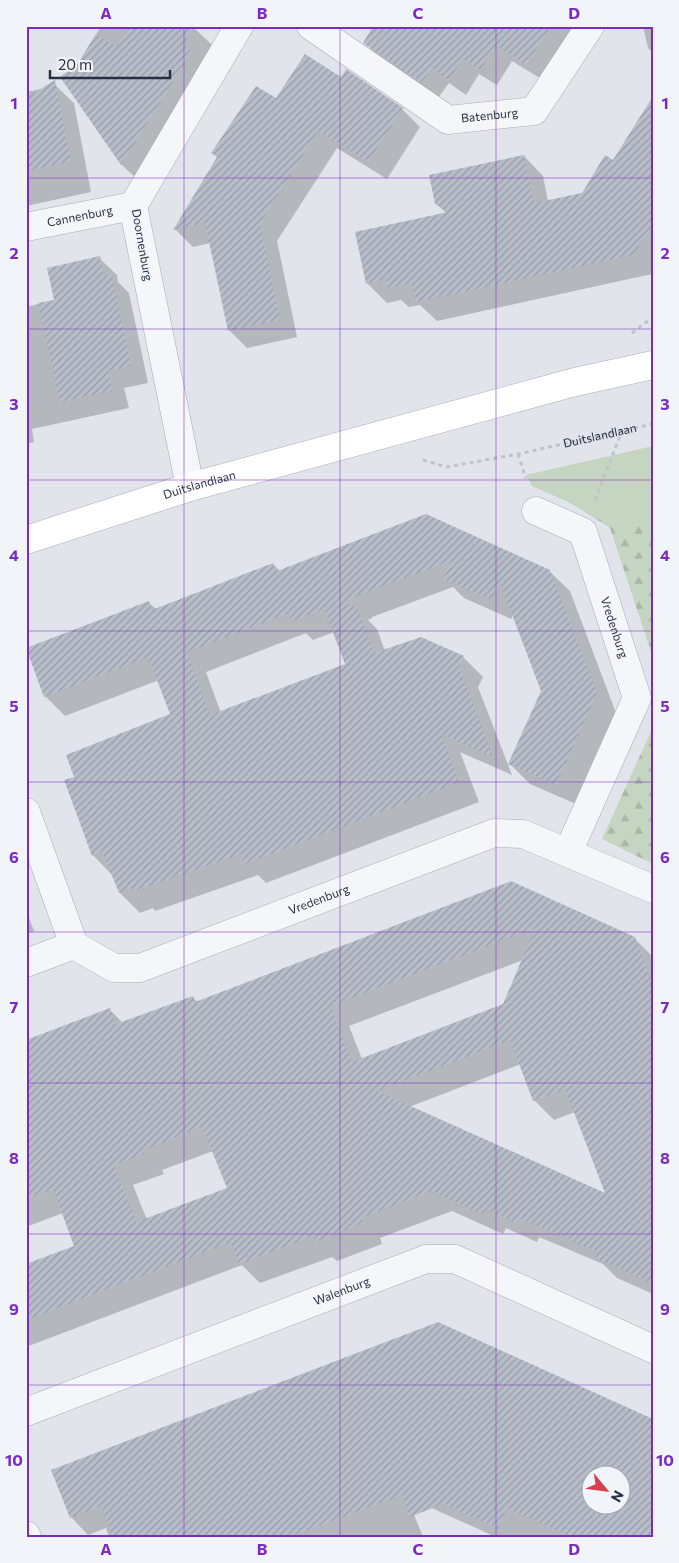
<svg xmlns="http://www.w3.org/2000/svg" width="679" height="1563" font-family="Commissioner,sans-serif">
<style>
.green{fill:#c6d5c2}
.forest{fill:url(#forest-firs)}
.shadow{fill:#0003;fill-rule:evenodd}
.building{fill:url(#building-hatch);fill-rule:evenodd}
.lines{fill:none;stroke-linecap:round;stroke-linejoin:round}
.street-casing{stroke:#a6abb6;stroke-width:29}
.secondary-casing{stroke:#a6abb6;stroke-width:29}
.path{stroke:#c0c3ca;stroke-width:3;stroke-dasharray:4 4;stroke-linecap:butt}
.street{stroke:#f5f6f9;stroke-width:28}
.secondary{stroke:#fff;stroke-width:28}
.grid{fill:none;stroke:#7b2cbf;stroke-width:1;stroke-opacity:0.55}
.labels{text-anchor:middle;stroke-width:4;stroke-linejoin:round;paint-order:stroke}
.street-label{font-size:12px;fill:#283144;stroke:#f1f4f8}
.neatline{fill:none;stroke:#7b2cbf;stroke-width:2}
.grid-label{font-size:16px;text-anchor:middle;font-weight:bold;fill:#7b2cbf}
</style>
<defs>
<pattern id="forest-firs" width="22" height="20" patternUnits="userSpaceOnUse" patternTransform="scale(1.25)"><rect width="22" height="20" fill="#c6d5c2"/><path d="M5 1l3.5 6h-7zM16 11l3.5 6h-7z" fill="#aab7a8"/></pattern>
<pattern id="building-hatch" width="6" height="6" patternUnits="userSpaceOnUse" patternTransform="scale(1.25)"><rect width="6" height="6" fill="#b8bec9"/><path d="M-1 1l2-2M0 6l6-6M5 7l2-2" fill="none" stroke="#969ba5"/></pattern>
</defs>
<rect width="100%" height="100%" fill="#e1e5eb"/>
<!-- green -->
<path class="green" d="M653,446v81l-57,-8 -26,-16 -38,-17 -6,-11z"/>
<!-- forest -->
<path class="forest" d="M596,519l57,8v131l-43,-130z
M653,727v137l-51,-25z"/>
<!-- shadow -->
<path class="shadow" d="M101,26h91l20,19 -11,17 8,8 -69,112 -18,-17 -60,-88 17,-13z
M510,26h68l-35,54 -31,-19 -15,24 -18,-11 -13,21 -17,-12 -11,15 -57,-39 -17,-17z
M643,26h10v27l-5,-5z
M342,79l60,30 18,18 -33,52 -50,-31 -60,93 20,96 -50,11 -18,-18 -18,-87 -18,4 -18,-18 43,-71 -6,-5 64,-53z
M56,86l18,17 17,89 -65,14v-114z
M653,134l-1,140 -215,47 -17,-16 -11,2 -8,-7 -14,3 -20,-20 80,-69 -11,-11 88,-47 19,20 5,25 34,-7 32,-32z
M99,258l18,17 1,7 11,11 19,90 -24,5 5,20 -97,21 2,13 -8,2v-137l29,-7z
M426,515l123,56 21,20 46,122 -40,91 -46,-20 -20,-20 32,-73 -29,-76 -2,4 -47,-21 -11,-11 -81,30v1l-4,2 9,9 8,22 78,6 20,20 -5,10 34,88 -52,-23 19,50 -213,81 -8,-8 -103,36 -2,-3 -13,5 -20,-20 -7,-17 -20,-21 -18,-78 97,-62 -13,-35 -94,36 -20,-20 103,-94 8,7 117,-45 7,7zM334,632l12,33 -125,48 -15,-41 100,-39 7,7z
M511,883l123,55 19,19v337l-36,-16 -14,-14 -64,-27 -2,5 -31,-14 -3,6 -51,-23 -72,27 2,6 -45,17 -5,-4 -72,26 -18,-18 -216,82v-82l50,-19 -13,-33 -37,14v-64l84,-153 13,13 69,-26 6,5zM523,960l-19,45 -142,54 -13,-33zM521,1064l13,36 20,20 21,-8 33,83 -199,-88zM213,1151l15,38 -81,31 -14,-35 31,-11 -2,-4z
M26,910l8,21 -8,3z
M653,1420v117h-157l-89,-40 16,40h-314l-3,-9 -18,7 -17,-18 -18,-46zM592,1476h30v30h-30z"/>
<!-- building -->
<path class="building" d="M130,26h64l-11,19 9,6 -71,114 -61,-88 18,-14 18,-29 21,13z
M373,26h178l-25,39 -30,-19 -16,24 -17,-11 -14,21 -17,-12 -10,15 -59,-40z
M305,54l36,23 5,-8 57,39 -35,54 -50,-31 -58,92 20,97 -52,11 -23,-108 -32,7 44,-73 -6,-4 45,-67 20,12z
M55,80l16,81 -45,11v-74z
M653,96v129l-20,30 -217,47 -4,-19 -24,5 -2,-9 -20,5 -11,-52 93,-20 -13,-8 -6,-29 95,-20 10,48 48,-10 23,-38 8,5z
M100,256l4,20 8,-1 19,91 -23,5 4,20 -52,11 -22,-99 16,-3 -7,-32z
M426,514l124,56 47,123 -41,92 -48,-21 33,-73 -41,-108 -9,17 -48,-21 8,-18 -98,36v2l-9,3 13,6 17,45 47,-16 43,19 -5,11 34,90 -52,-23 18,48 -214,82 -4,-10 -107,37 -1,-3 -14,5 -17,-42 -10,5 -28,-76 10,-3 -8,-22 104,-41 -22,-57 -104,40 -18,-49 123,-47 3,9 121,-47 4,8zM324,609l21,55 -135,51 -23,-63 102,-39 3,8z
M511,881l124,56 18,47v300l-58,-26 3,-6 -79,-34 -2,5 -31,-14 -3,6 -52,-24 -70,27 2,5 -48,19 -2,-6 -74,28 -8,-22 -205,78v-56l48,-18 -21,-57 -27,10v-159l84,-32 6,16 77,-28 2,6zM535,928l-32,76 -151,58 -22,-56zM510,1040l23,61 32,-12 40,104 -228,-102zM202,1127l25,61 -91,34 -22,-57 30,-11 -1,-4z
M438,1322l215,97v118h-82l-64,-29 -9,21 -55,-25 -33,13 -8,-22 -113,42h-176l-12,-31 -31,12 -19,-48zM592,1476h30v30h-30z"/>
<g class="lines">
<!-- street casing -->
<g class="street-casing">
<g id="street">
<path id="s2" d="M311,26l137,94 86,-9 56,-85"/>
<path id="s3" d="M26,227l107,-21"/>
<path d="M190,487l-57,-281 106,-180"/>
<path id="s4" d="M536,511l47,21 54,166 -69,154"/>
<path d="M26,812l48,133"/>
<path id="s5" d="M26,963l48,-18 40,23h26l354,-135 29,1 130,55"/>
<path id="s6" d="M26,1412l400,-153h29l198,90"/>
<path d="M26,1535l1,2"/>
</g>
</g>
<!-- secondary casing -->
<g class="secondary-casing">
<g id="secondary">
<path id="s7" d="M26,540l164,-53 385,-105 78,-17"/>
</g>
</g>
<!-- path -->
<g class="path">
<path d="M632,333l21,-16"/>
<path d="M518,454l8,25"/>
<path id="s1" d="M423,460l24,7 71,-13 135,-30"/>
<path d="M595,500l27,-69"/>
</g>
<!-- street -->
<use href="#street" class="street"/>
<!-- secondary -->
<use href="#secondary" class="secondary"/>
</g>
<!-- grid -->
<path class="grid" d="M184,26v1511M340,26v1511M496,26v1511M26,178h627M26,329h627M26,480h627M26,631h627M26,782h627M26,932h627M26,1083h627M26,1234h627M26,1385h627"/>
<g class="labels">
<!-- street labels -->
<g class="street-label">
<text dy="4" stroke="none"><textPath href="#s2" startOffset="208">Batenburg</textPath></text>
<text dy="4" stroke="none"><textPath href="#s3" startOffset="55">Cannenburg</textPath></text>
<text transform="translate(142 245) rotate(80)" y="4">Doornenburg</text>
<text dy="4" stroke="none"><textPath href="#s1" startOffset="181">Duitslandlaan</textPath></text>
<text dy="4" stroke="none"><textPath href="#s7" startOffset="182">Duitslandlaan</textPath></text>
<text dy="4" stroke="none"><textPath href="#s4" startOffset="152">Vredenburg</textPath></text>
<text dy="4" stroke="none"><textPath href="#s5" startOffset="315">Vredenburg</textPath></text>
<text dy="4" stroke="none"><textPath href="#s6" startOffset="338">Walenburg</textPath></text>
</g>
</g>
<!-- border -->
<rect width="679" height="1563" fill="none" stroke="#f1f4f8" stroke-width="55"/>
<!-- north arrow -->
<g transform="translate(606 1490) rotate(119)"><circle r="24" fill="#f1f4f8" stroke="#a1a6b0"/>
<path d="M0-4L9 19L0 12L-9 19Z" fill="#d74050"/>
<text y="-8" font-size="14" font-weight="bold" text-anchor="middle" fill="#283144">N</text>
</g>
<!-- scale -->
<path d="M50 70v8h120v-8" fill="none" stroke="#283144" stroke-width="2.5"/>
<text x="58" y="70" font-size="15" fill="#283144" stroke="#f1f4f8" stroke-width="4" paint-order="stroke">20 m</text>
<rect x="28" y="28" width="624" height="1508" class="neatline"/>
<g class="grid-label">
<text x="106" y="19">A</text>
<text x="262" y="19">B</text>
<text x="418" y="19">C</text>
<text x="574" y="19">D</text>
<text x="14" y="109">1</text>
<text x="665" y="109">1</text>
<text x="14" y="259">2</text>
<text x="665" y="259">2</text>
<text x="14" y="410">3</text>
<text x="665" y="410">3</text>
<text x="14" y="561">4</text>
<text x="665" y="561">4</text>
<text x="14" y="712">5</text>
<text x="665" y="712">5</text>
<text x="14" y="863">6</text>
<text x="665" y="863">6</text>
<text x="14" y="1013">7</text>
<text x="665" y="1013">7</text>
<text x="14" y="1164">8</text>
<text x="665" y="1164">8</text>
<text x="14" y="1315">9</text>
<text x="665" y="1315">9</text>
<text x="14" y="1466">10</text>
<text x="665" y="1466">10</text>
<text x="106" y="1555">A</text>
<text x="262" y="1555">B</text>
<text x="418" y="1555">C</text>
<text x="574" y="1555">D</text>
</g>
</svg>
